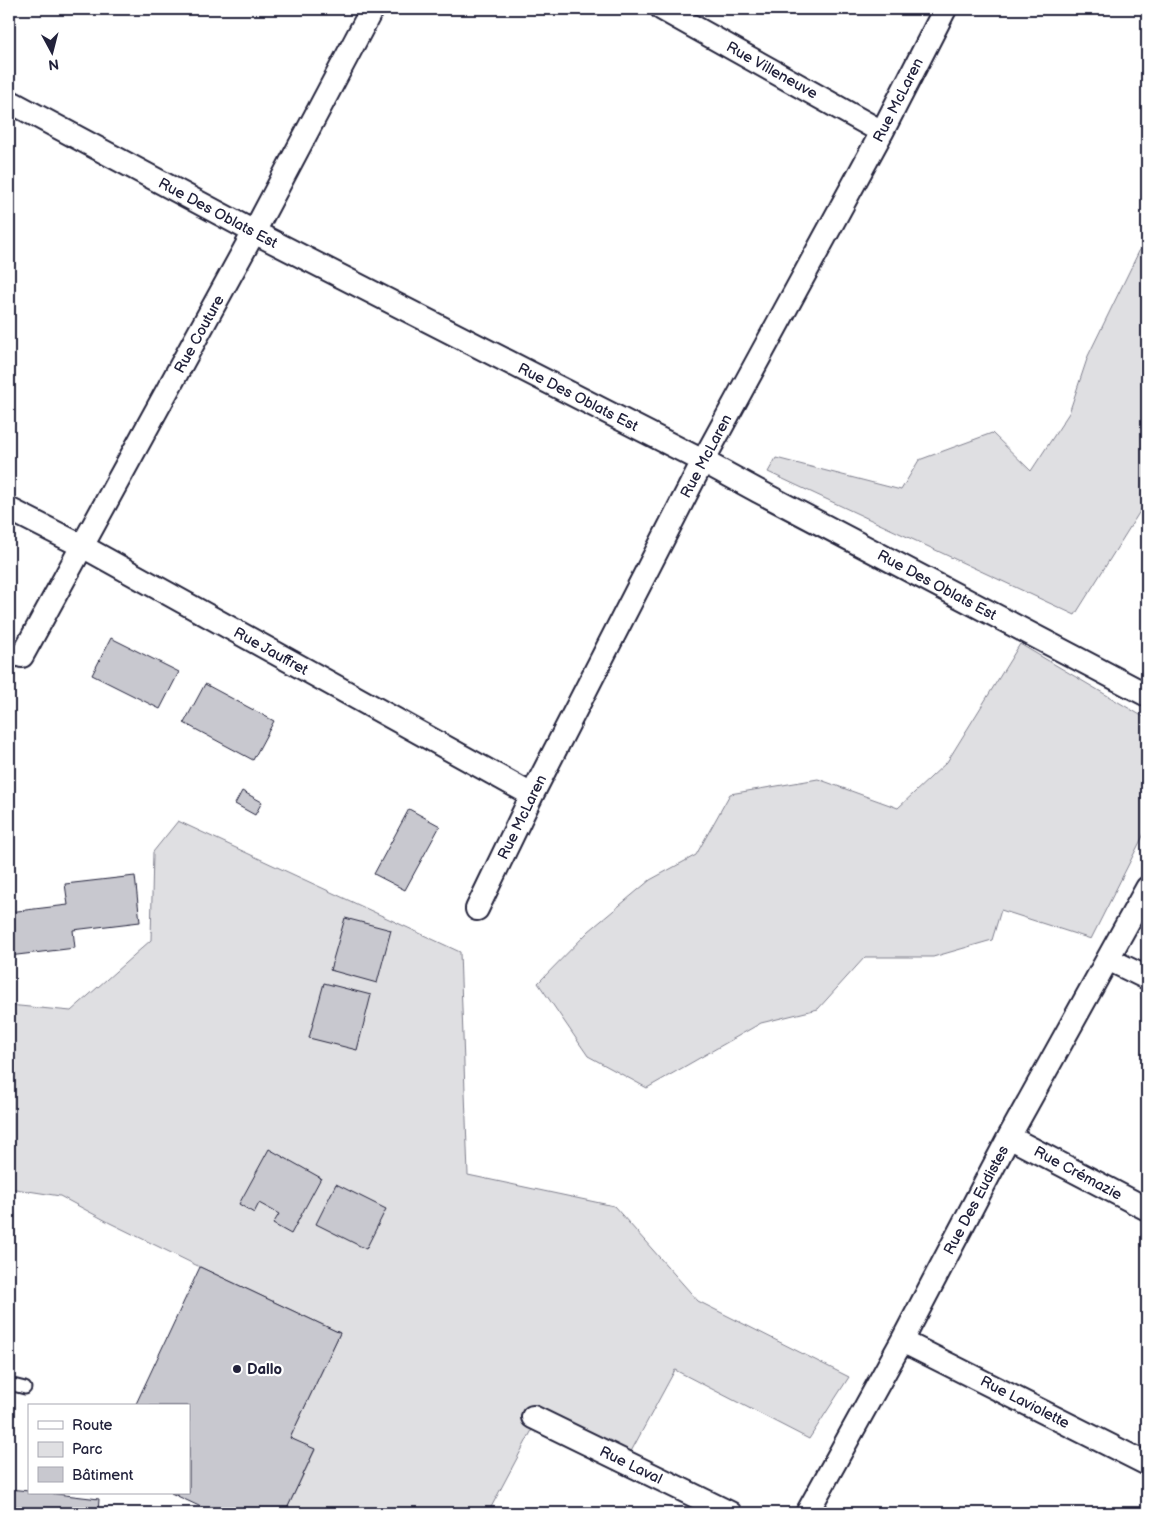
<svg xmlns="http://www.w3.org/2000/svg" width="1156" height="1522" font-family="'Balsamiq Sans',sans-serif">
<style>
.green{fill:#dfdfe2;stroke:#80808e}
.building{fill:#c8c8cf;stroke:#22223b}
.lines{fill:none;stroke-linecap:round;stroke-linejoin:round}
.lane-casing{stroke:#22223b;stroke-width:15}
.street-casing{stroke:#22223b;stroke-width:26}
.lane{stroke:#fff;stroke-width:11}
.street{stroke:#fff;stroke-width:22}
.poi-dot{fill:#22223b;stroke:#fff;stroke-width:2}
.labels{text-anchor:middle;stroke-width:4.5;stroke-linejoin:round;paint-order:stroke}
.street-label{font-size:15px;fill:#22223b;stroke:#fff}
.poi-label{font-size:15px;font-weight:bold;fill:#22223b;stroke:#fff;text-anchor:start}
</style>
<rect width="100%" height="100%" fill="#fff"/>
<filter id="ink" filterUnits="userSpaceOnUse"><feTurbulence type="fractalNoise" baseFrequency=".02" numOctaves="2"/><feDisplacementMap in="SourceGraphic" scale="10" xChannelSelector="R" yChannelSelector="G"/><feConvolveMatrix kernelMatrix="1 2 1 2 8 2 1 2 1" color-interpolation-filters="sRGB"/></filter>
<g filter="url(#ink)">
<!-- green -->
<path class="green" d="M1147,235v265l-72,115 -307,-143 8,-14 125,32 18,-30 73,-27 39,38 38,-58 19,-57z
M1020,644l127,75v109l-56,111 -90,-29 -9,30 -59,17h-68l-47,52 -57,14 -114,65 -59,-32 -50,-73 51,-52 61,-51 46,-25 34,-61 88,-15 80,29 49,-46z
M178,821l282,131 8,223 146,31 84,95 151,76 -40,62 -134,-69 -48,89 -87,-44 -52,98h-203l30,-63 -25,-12 50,-105 -140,-66 -90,-44 -50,-27 -51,-8v-183l62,6 80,-71 2,-88z"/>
<!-- building -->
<path class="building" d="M111,638l68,34 -19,37 -68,-34z
M205,684l69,37 -21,39 -69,-37z
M242,791l20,11 -7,13 -20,-11z
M409,809l31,17 -35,64 -31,-16z
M135,876l5,46 -67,8 2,18 -66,8v-44l59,-7 -3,-21z
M345,918l46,12 -14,53 -47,-13z
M324,983l47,12 -14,55 -48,-12z
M269,1149l52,29 -30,56 -18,-10 6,-10 -20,-11 -5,10 -15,-9z
M336,1184l50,25 -20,40 -50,-25z
M200,1267l140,66 -50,105 25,11 -30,64h-71l-43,-20h18v-87h-54z
M9,1489l20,2v2h19l51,6 -1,14h-89z"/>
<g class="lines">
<!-- lane casing -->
<g class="lane-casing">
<path id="lane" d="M9,1384l16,4"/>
</g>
<!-- street casing -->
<g class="street-casing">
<path id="street" d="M662,9l220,123
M9,101l245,131 449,229 55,30 389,204
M9,509l73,37 450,249
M22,656l232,-424 118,-223
M477,909l55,-114 171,-334 179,-329 63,-123
M1108,959l39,19
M1009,1137l138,72
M902,1341l245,123
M533,1417l197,96
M807,1513l95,-172 107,-204 138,-249"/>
</g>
<!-- lane -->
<use href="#lane" class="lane"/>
<!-- street -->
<use href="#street" class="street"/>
</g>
</g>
<!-- markers -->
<circle class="poi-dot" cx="237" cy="1369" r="5"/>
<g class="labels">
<!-- street labels -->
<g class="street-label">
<text transform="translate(772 70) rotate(29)" y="5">Rue Villeneuve</text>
<text transform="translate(898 100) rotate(-63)" y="5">Rue McLaren</text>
<text transform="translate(218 213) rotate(28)" y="5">Rue Des Oblats Est</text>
<text transform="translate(199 334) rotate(-61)" y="5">Rue Couture</text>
<text transform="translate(578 397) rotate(27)" y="5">Rue Des Oblats Est</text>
<text transform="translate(706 456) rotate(-62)" y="5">Rue McLaren</text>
<text transform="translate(937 585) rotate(28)" y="5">Rue Des Oblats Est</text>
<text transform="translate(271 651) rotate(29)" y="5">Rue Jauffret</text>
<text transform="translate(522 817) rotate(-64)" y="5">Rue McLaren</text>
<text transform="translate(1078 1173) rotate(28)" y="5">Rue Crémazie</text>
<text transform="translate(976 1200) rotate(-62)" y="5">Rue Des Eudistes</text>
<text transform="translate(1025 1402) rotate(27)" y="5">Rue Laviolette</text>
<text transform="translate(631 1465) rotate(26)" y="5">Rue Laval</text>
</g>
<!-- poi labels -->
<g class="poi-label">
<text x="247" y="1374">Dallo</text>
</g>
</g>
<!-- margin -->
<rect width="1156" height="1522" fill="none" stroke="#fff" stroke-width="30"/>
<rect x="15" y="15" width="1126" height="1492" fill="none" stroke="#22223b" stroke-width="2" filter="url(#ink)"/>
<!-- legend -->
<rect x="28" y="1404" width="162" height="90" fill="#ffffff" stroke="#a7a7b1"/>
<rect x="38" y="1421" width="25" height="8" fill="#ffffff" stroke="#a7a7b1"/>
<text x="72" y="1430" font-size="15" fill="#22223b">Route</text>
<rect x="38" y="1442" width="25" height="15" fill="#dfdfe2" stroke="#a7a7b1"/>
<text x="72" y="1454" font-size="15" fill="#22223b">Parc</text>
<rect x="38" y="1467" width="25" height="15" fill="#c8c8cf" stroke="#a7a7b1"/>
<text x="72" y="1480" font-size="15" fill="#22223b">Bâtiment</text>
<!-- north arrow -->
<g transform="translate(52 52) rotate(173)" stroke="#ffffff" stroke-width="4" paint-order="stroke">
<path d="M0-4L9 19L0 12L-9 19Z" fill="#22223b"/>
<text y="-8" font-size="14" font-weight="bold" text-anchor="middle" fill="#22223b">N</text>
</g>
</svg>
